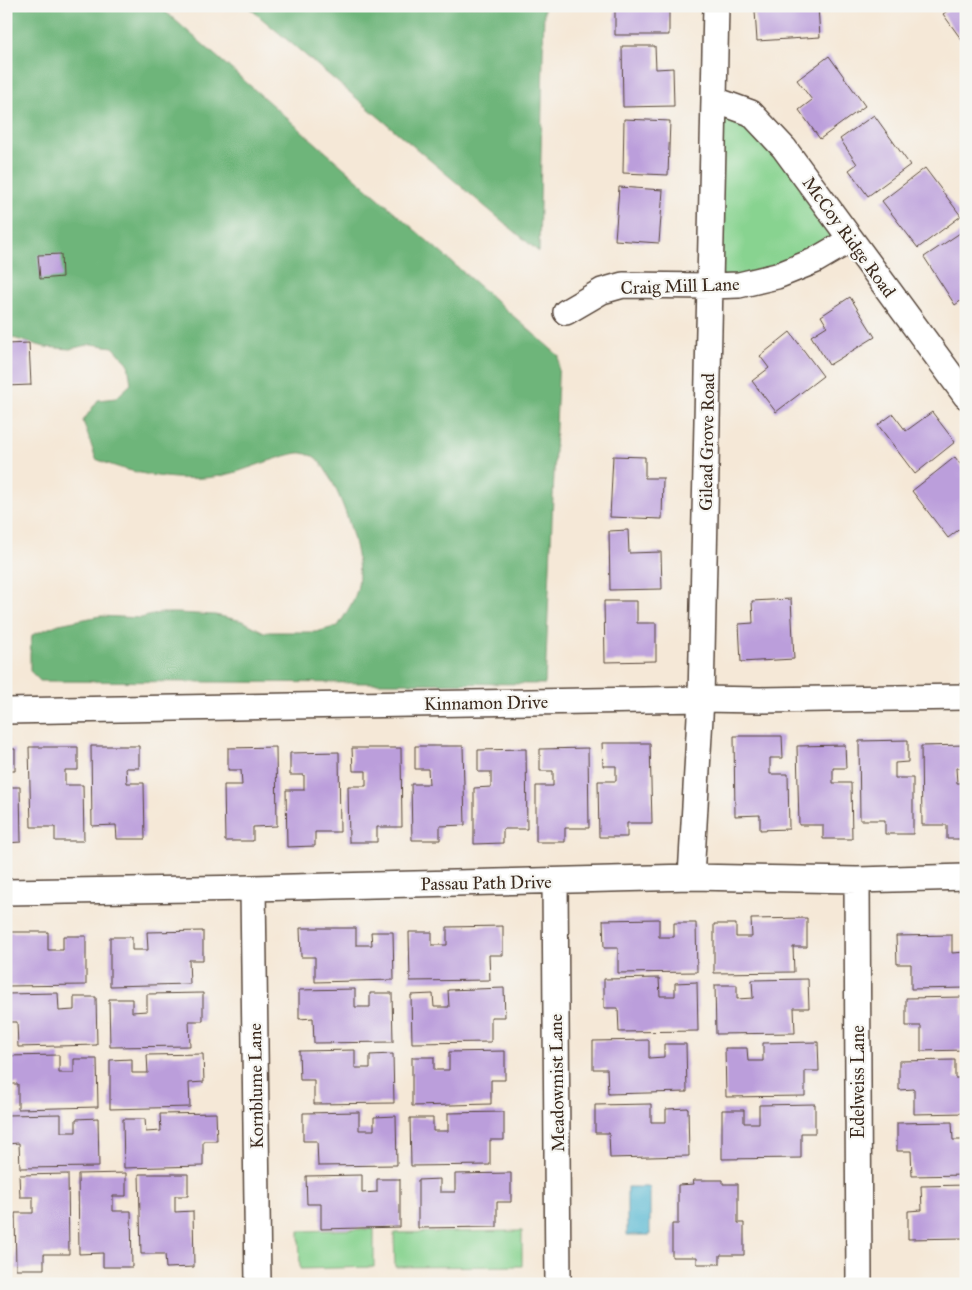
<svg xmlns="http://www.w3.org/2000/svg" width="972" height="1290" font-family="'IM FELL Great Primer',serif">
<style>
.green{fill:#88d390;stroke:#627e57}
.forest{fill:#6eb57a;stroke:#54704c}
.water{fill:#54b7d2;stroke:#487078}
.building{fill:#bb9edb}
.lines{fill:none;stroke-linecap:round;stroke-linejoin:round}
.minor-casing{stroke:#57463a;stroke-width:28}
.minor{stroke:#fff;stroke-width:25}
.labels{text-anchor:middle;stroke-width:4.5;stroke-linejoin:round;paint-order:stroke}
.street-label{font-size:18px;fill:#3b2a1e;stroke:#f6f6f2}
</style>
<rect width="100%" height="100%" fill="#f6f6f2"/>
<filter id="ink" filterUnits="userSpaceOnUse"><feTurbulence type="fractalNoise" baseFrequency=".02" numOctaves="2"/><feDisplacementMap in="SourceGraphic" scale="10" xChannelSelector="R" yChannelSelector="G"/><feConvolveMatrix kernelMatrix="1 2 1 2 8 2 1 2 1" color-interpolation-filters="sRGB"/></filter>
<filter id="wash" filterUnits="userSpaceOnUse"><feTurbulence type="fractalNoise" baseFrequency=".0096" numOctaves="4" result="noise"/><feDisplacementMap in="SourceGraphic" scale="20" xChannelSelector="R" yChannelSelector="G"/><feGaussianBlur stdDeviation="1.12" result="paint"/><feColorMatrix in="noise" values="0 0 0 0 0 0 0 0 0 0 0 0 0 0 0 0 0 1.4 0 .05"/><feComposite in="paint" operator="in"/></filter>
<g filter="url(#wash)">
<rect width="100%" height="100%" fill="#f5e8d7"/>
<!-- green -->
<path class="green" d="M715,100l36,13 99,127 -140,46z
M374,1229v38l-74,2 -1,-38z
M522,1231v35l-127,1 -1,-34z"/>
<!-- forest -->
<path class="forest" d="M6,6h153l400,350 -14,328 -505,-3 -10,-10v-18l2,-18 27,-11 41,-8 41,2 18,-5h18l38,2 28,6 21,11h52l22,-6c8,-13 18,-27 20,-41 6,-30 -20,-106 -42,-127 -3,-3 -10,-4 -14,-5 -8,-2 -58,17 -69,20 -42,12 -98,3 -137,-14l-13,-38 15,-21 18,-2 15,-14 -3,-21 -15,-16 -22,-3 -21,5 -25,-2 -39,-11z
M247,6h297l-5,246z"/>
<!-- water -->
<path class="water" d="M627,1187h23v48h-23z"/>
<g id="blocks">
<!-- building -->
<path class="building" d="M615,6h54v29h-54z
M771,6h47l2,31 -63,4 -2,-30 16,-1z
M954,6h12v40l-23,-32z
M622,46h33l1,23 17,-1 1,38 -51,1z
M829,56l36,50 -45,33 -21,-29 13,-10 -15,-20z
M874,115l36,50 -42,31 -19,-26 8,-6 -17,-25z
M624,119l46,2 -2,54 -45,-2z
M925,168l36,48 -43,32 -36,-47z
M619,187l44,3 -4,53 -44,-3z
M960,233l6,9v55l-11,8 -31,-48z
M61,254l1,23 -22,2 -2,-24z
M850,297l25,40 -46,28 -18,-29 16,-10 -6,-10z
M790,332l33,44 -47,36 -24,-31 17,-13 -9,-12z
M29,343l2,42 -25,1v-42z
M932,412l23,30 -40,32 -37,-49 15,-11 13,17z
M613,456l32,1v21h18l-1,41 -52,-2z
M955,457l11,15v52l-18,14 -36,-47z
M628,530l1,23 32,-1 1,37 -52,1 -1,-59z
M791,599l3,60 -53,3 -2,-38 14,-1 -1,-22z
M604,601h33v22h19v38l-51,1z
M734,736h48l1,22h-13v16h18l1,55 -29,1v-15l-25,1z
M908,740v22l-13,1v15h18v56h-28v-14h-25l-1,-79z
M602,743h48l2,80h-25v14h-28l-1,-56h18v-15h-13z
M845,745l1,23h-13v15h18l1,56h-29v-14h-24l-2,-79z
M966,745v23h-10l1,15h9v56h-19v-14h-25l-1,-79z
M91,746h48v22h-13l1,15h17l1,56h-28l-1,-14 -24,1z
M415,746h48l2,79 -25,1v14h-28l-1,-56h18l-1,-15h-13z
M29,747h49v23h-13v15h18l1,56h-29v-14h-24z
M276,747l1,79 -24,1v14h-28l-1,-56h18l-1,-15h-13v-22z
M352,748h49l1,79h-25v15h-28l-1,-56h18v-15h-13z
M588,748l1,80h-24v14h-29v-56h17v-15h-13v-22z
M6,749h9v22h-9z
M526,749l1,80h-24v14l-29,1v-56l17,-1v-15h-13v-22z
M339,752l1,80h-25v14l-28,1 -1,-57h18v-15h-14v-22z
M6,787h14l1,55 -15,1z
M807,918v29h-14l1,25 -80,1v-49h22v13h16l-1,-18z
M659,919v18h15v-14h22l1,49 -79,1v-25h-14l-1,-28z
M503,926v29h-14l1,25 -80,1 -1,-49h23v13h15v-18z
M300,928h56v17h16l-1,-13h22l1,48 -79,2v-25h-14z
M203,931v29h-14l1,24 -80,2v-49h22v13h16l-1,-18z
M6,932h42v18h15v-14h23v49l-79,1z
M952,935v18l14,-1v36l-55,1v-25h-14l-1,-28z
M659,978l1,18h15v-13l22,-1 1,49 -79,1 -1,-24h-14v-29z
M808,979l1,29h-15l1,25 -79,1 -1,-49h22v14l16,-1 -1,-18z
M504,988l1,29h-14v25l-79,1 -1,-48 22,-1 1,13h15l-1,-17z
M355,989v18h15v-14h22l1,49 -79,1 -1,-25 -14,1v-29z
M58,993l1,18 15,-1v-13h22l1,48 -79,2 -1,-25h-11v-28z
M203,993v28h-14l1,25 -80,1 -1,-48h23v13l15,-1v-17z
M962,997v18l4,-1v36l-45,1v-25h-15v-28z
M649,1040v18l15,-1v-13h22l1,48 -79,2 -1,-25h-14v-28z
M818,1042l1,29h-14v25l-79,1 -1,-49h22l1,13h15v-18z
M355,1050v18h15v-13l23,-1 1,49 -80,1v-24h-14l-1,-29z
M505,1051v29h-14v24l-79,2v-49h22v13h15v-18z
M203,1054l1,28 -15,1 1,24 -80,2v-49l22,-1v14h16l-1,-18z
M59,1055v18h15v-14h23l1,48 -80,2v-25h-12v-28z
M955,1060v18h11v35l-52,1v-25l-15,1v-29z
M651,1104v18h15v-13l22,-1 1,48 -79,2 -1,-25h-14v-28z
M815,1104v29h-14v25l-79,1v-49h22v13h15v-18z
M359,1112v18h15v-13l22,-1 1,49 -79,1 -1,-25h-14v-28z
M504,1112v28h-14v25l-79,1 -1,-48h23v13h15v-18z
M216,1113l1,28h-14v25l-79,2 -1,-49h22l1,13 15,-1 -1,-17z
M61,1114v18h15v-13l22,-1 1,49 -79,1 -1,-25 -13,1v-29z
M952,1122l1,18h13v35l-54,1 -1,-25h-14v-28z
M126,1173v23h-13v15h18l1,56h-29v-14l-24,1 -1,-80z
M511,1173v29h-14v25l-79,1v-48l22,-1v13h15v-18z
M68,1174l1,80h-25v15h-28l-1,-56h18v-16h-13l-1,-22z
M139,1174h49v22h-13v16l18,-1 1,56 -28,1 -1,-14h-24z
M362,1175v18l15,-1v-13h23v48l-79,2v-25h-14l-1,-28z
M693,1180h30v4h15v39h6v32h-24v9h-23v-7h-25v-33h6v-39l16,-1z
M966,1185l-2,53 -56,1v-28l14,-1 -1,-24z"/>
</g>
</g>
<g filter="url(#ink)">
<use href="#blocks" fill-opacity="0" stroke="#57463a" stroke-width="1"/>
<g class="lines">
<!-- minor casing -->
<g class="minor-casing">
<path id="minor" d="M715,100l36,13 33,35 182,248
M566,312l36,-21 21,-6 87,1 29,-1 38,-9 37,-15 36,-21
M6,711l695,-12 59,1 206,-3
M691,877l10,-178 15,-693
M857,880l2,404
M555,881l3,403
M253,888l5,396
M6,892l247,-4 438,-11 166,3 109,-3"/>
</g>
<!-- minor -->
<use href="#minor" class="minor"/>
</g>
</g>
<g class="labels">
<!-- street labels -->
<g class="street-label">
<text transform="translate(849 237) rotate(54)" y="6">McCoy Ridge Road</text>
<text transform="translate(680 286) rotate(-2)" y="6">Craig Mill Lane</text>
<text transform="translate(707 442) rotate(-89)" y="6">Gilead Grove Road</text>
<text transform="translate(486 703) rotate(-1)" y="6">Kinnamon Drive</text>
<text transform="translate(486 883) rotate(-1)" y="6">Passau Path Drive</text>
<text transform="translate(858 1082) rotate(-90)" y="6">Edelweiss Lane</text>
<text transform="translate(557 1083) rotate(-91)" y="6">Meadowmist Lane</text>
<text transform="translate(256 1086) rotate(-91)" y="6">Kornblume Lane</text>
</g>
</g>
<!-- margin -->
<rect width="972" height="1290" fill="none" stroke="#f6f6f2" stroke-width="25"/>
</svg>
